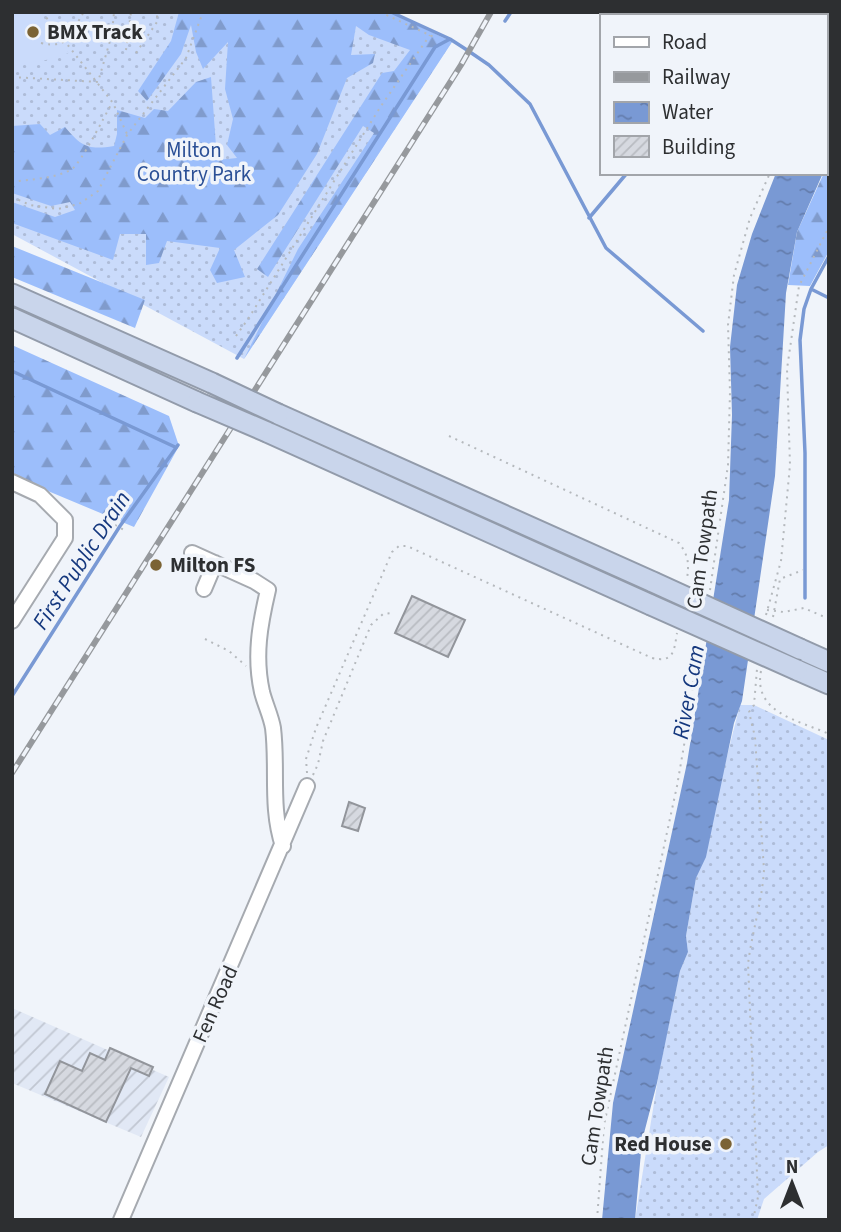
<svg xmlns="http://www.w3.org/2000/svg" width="841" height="1232" font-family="'Source Sans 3',sans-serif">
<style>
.industrial{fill:url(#industrial-furrows)}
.grass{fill:url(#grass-dots)}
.forest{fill:url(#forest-firs)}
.pitch{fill:#cadbfb}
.water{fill:url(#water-ripples)}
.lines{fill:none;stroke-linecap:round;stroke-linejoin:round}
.stream{stroke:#7999d4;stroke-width:3.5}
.building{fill:url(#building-hatch);stroke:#92959b;stroke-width:2}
.minor-casing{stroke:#a6aab0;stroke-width:18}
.highway-casing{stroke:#929baa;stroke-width:23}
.path{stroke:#b5b9bd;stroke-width:2;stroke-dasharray:2 5;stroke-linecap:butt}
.minor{stroke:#fff;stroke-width:14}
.highway{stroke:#c9d5eb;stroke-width:19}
.rail-casing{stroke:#96999d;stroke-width:6}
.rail{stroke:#f0f4fa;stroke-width:3.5;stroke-dasharray:10;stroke-linecap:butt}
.highway-bridge-casing{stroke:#929baa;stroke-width:23;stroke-linecap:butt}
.highway-bridge{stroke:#c9d5eb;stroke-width:19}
.poi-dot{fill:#7b6334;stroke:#f0f4fa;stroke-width:2.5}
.labels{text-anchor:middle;stroke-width:7;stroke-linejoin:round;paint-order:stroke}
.poi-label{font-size:21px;font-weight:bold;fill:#2d2f31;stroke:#f0f4fa;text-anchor:start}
.park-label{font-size:21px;fill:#2a4f96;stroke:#f0f4fa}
.street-label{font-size:21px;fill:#2d2f31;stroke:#f0f4fa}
.water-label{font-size:23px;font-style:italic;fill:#15387e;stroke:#f0f4fa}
</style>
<defs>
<pattern id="industrial-furrows" width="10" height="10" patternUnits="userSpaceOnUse" patternTransform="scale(1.75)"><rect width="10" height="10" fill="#e1e8f5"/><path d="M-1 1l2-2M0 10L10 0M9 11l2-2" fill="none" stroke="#c1c7d2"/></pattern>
<pattern id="grass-dots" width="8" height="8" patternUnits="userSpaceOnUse" patternTransform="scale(1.75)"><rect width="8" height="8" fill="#cadbfb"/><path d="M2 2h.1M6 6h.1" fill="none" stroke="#aebcd8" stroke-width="1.8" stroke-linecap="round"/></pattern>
<pattern id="forest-firs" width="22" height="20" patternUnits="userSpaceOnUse" patternTransform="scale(1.75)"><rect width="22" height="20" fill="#9cbefb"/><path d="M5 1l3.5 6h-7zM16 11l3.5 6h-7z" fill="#809bcc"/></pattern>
<pattern id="water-ripples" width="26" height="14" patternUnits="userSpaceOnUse" patternTransform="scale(1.75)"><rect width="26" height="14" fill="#7999d4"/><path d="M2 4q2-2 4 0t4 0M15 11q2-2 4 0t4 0" fill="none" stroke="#647dad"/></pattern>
<pattern id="building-hatch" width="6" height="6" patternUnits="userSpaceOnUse" patternTransform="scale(1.75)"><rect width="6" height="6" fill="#d6d9e0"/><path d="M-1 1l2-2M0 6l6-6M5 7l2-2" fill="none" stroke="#b8bbc1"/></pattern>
</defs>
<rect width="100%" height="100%" fill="#f0f4fa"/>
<!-- industrial -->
<path class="industrial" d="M12,1008l157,69 -28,60 -129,-54z"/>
<!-- grass -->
<path class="grass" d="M12,12h378l62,30 -208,317 -232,-125z
M740,705h14l75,35v405l-11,7 -54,47 -7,21h-122l26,-160 19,-89 8,-19 -2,-16 10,-58z"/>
<!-- forest -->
<path class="forest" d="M179,12h211l62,30 -208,317 54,-110 76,-116 -11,-7 -95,151 -11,-8 125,-196 12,-2 16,-21 -41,-15 -13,-9 -5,29 24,-1 -2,9 -26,15 -30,76 -39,61 -44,35 11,27 -28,6 -7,-13 10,-22 -53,-7 -8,22 -13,2v-31h-26l-7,26 -101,-37v-21l43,15 20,-7 -5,-8 -19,4 -39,-13v-67l28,-2 10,11 15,-8c17,20 23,23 49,19l3,-12v-24l28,8 9,-9 14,2 28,-29 15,-5 6,83 20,-2 -10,-13 6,-26 -8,-30 3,-47 -25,27 -7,-17 -5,-27 -10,29 -34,47 -9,-10 33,-50z
M829,162v89l-19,35 -22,-1 9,-53z
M12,246l133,54 -10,28 -123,-51z
M12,345l157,71 10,30 -45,81 -122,-51z"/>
<!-- pitch -->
<path class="pitch" d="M12,12h27l30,41 -23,7 -34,5z"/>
<!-- water -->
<path class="water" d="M776,173h47l-26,59 -11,61 -11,183 -33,225 -8,22 -28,134 -10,21 -10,58 2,16 -8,19 -23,112 -15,58 -7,79h-33l11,-117 74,-340 42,-263 3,-85 -2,-68 7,-62 15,-51z"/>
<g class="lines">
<!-- stream -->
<path class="stream" d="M391,12l59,27 17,11 22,15 41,39 76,144 97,83
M761,16l3,-4
M505,21l6,-9
M589,218l38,-45
M811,289l18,9
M237,358l198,-311 15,-8
M12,371l163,76
M805,598v-145l-5,-113 4,-31 7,-20 18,-33
M12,696l108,-170 58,-81"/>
</g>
<!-- building -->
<path class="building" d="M412,596l53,24 -17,37 -53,-24z
M349,802l16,6 -7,23 -16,-5z
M110,1048l43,19 -4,9 -18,-8 -25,54 -61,-28 15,-33 22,10 8,-18 15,7z"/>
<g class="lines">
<!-- minor casing -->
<g class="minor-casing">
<path id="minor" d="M12,482l28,13 25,25v18l-53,83
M192,553l62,28 14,9c-8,34 -14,66 -6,102 3,12 9,24 11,36 5,40 -3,79 10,118
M204,589l11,-26
M121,1220l186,-434"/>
</g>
<!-- highway casing -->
<g class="highway-casing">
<path id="highway" d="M12,294l200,89
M12,318l185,84
M278,414l375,168
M267,432l384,173
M800,649l29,13
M797,670l32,14"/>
</g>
<!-- path -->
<path class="path" d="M42,12l71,91 14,31
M380,12l56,26
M41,43c30,7 30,-12 43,-31
M126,50l5,-38
M136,53l21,-31v-10
M12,77l86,5 14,-48 2,-22
M825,89l4,-4
M12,182c19,-3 43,-3 60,-13 9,-6 32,-52 40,-66
M12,197l18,8 28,4 21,-5 19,-13 29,-56 59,-77 17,-46
M236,336l12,-17 133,-213 49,-71
M449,436l230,107c10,13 10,21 8,36
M115,525l9,5
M710,590l18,-125 2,-73 -2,-67 6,-50 16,-57 20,-45
M767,610l17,2 20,-4 25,11
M766,615l15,-54 9,-96 -3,-96 12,-83 30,-59
M773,617l7,-38 23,-9
M205,639l24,12 17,15
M761,671c-8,42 37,49 68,63
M307,773l-1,-14 10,-31 76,-176 7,-6h8l245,112c22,5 22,-7 25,-25
M313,775l5,-11 5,-23 48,-116 12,-11 10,-1
M597,1220l7,-95 73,-339 14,-81 4,-44 6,-18
M753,1220l5,-23 -10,-233c4,-32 14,-62 16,-94l-9,-133 -6,-25 5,-7 3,-36"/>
<!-- minor -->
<use href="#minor" class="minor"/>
<!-- highway -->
<use href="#highway" class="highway"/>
<!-- rail casing -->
<g class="rail-casing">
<path id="rail" d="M12,773l449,-708 30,-53"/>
</g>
<!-- rail -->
<use href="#rail" class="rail"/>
<!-- highway-bridge casing -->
<g class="highway-bridge-casing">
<path id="highway-bridge" d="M212,383l66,31
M197,402l70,30
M653,582l147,67
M651,605l146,65"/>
</g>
<!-- highway-bridge -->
<use href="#highway-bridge" class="highway-bridge"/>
</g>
<!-- markers -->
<g class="poi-dot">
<circle cx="33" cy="32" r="7"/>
<circle cx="156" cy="565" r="7"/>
<circle cx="726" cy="1144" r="7"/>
</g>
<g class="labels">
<!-- poi labels -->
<g class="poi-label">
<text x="47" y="39">BMX Track</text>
<text x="170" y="572">Milton FS</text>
<text x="712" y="1151" text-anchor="end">Red House</text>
</g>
<!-- park labels -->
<g class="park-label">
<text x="194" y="157">Milton<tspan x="194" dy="24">Country Park</tspan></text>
</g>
<!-- street labels -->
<g class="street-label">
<text transform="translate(702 549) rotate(-82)" y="7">Cam Towpath</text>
<text transform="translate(215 1004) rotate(-66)" y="7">Fen Road</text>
<text transform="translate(597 1106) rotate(-81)" y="7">Cam Towpath</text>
</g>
<!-- water labels -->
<g class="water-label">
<text transform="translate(81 560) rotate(-57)" y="8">First Public Drain</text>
<text transform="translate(688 692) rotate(-80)" y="8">River Cam</text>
</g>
</g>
<!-- border -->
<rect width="841" height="1232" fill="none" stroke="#2d2f31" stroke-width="28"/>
<!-- legend -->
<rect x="600" y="14" width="228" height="161" fill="#f0f4fa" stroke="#a2a5aa" stroke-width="2"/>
<rect x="614" y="37" width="35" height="10" fill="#ffffff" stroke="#a2a5aa" stroke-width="2"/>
<text x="662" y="49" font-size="21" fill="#2d2f31">Road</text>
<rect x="614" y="72" width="35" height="10" fill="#96999d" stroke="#a2a5aa" stroke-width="2"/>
<text x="662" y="84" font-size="21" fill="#2d2f31">Railway</text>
<rect x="614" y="102" width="35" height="21" fill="url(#water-ripples)" stroke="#a2a5aa" stroke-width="2"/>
<text x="662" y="119" font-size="21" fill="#2d2f31">Water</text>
<rect x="614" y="136" width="35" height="21" fill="url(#building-hatch)" stroke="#a2a5aa" stroke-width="2"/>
<text x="662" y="154" font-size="21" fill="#2d2f31">Building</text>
<!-- north arrow -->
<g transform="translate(792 1183)" stroke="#f0f4fa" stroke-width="5" paint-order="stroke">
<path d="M0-5L12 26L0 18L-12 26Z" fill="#2d2f31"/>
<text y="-10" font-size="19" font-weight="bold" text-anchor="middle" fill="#2d2f31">N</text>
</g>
</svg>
